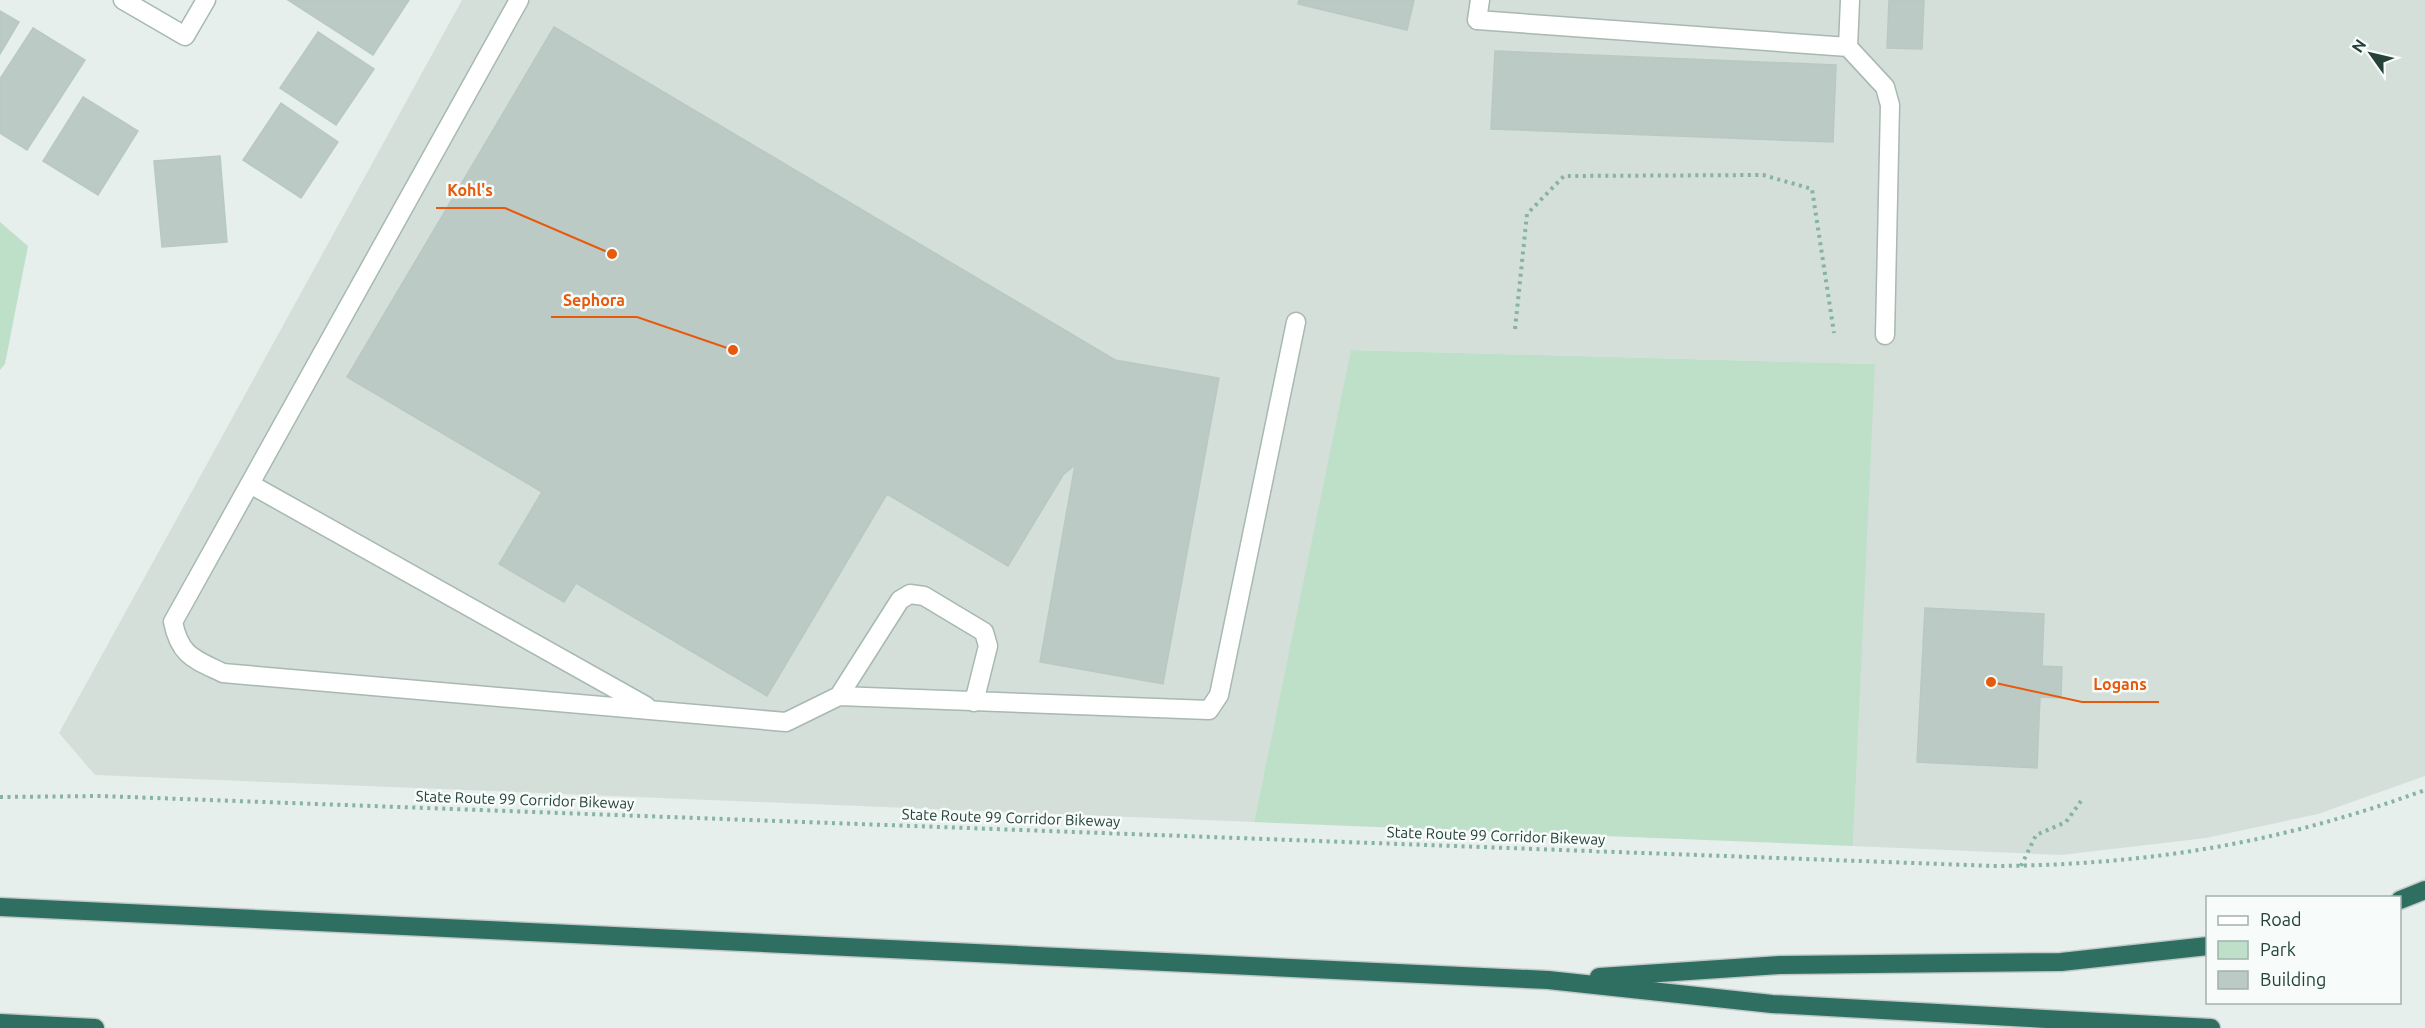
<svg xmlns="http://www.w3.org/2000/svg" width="2425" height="1028" font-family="Ubuntu,sans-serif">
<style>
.built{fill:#d4dfda}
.green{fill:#bfe0c8}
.building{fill:#bbcac4;stroke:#b8c9c2;stroke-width:1.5}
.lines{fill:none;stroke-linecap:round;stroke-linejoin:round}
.minor-casing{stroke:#a8b8b2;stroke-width:21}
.highway-casing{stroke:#c2cac8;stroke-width:21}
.path{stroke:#86b3a5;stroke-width:4;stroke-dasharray:3 4.5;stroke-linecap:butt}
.minor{stroke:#fff;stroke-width:18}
.highway{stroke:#2f6f62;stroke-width:18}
.labels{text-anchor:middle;stroke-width:5;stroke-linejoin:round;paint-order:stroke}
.street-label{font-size:15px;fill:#24423a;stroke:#f7fbf9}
.leader{fill:none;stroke:#e8590c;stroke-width:2}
.callout-dot{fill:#e8590c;stroke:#f7fbf9;stroke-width:2}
.callout-label{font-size:16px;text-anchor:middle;font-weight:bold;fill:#e8590c;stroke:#f7fbf9;stroke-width:5;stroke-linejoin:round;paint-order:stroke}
</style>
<rect width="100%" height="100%" fill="#e6efeb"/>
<!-- built -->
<path class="built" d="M462,0h1963v776l-107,38 -112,24 -145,17 -208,-9 21,-482 -522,-14 -98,472 -1159,-47 -36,-42z"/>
<!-- green -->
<path class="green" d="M0,222l28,24 -23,118 -5,6z
M1351,350l524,14 -22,482 -599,-24z"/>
<!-- building -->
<path class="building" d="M288,0h121l-36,55z
M1299,0h115l-7,30 -109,-26z
M1889,0h35l-2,49 -35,-1z
M0,11l19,11 -19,32z
M554,27l561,333 104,18 -56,306 -123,-22 35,-197 -12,10 -55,91 -121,-72 -120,202 -191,-113 -12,19 -65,-38 43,-72 -195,-115z
M33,28l52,32 -58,90 -27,-17v-54z
M318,32l56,37 -38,56 -56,-37z
M1495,51l341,14 -3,77 -342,-13z
M83,97l55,34 -40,64 -55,-34z
M281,103l57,39 -37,56 -58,-38z
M220,156l7,86 -65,5 -8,-86z
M1925,608l119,6 -2,52 20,1 -1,31 -21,-1 -3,71 -120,-6z"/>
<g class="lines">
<!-- minor casing -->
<g class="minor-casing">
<path id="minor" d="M123,0l62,36 21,-36
M519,0l-346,622c7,34 21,37 50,51l563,49 53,-26 370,14 10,-15 77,-373
M1480,0l-3,20 371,27 2,-47
M1848,47l37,40 5,18 -5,230
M250,484l396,222
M839,696l61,-96 10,-6 14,2 60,36 4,14 -14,56"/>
</g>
<!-- highway casing -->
<g class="highway-casing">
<path id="highway" d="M2400,900l25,-10
M0,907l1548,73 224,24 439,24
M1599,977l181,-12 281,-3 147,-16
M0,1023l95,5"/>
</g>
<!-- path -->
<path class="path" d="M1515,329l12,-115 37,-38 199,-1 49,14 22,144
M0,797l101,-1 1894,70c153,-1 286,-23 430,-76
M2021,866l15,-31 30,-13 15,-21"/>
<!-- minor -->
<use href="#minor" class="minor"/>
<!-- highway -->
<use href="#highway" class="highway"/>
</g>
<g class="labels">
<!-- street labels -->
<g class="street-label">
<text transform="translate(525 800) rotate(2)" y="5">State Route 99 Corridor Bikeway</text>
<text transform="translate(1011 818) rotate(2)" y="5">State Route 99 Corridor Bikeway</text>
<text transform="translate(1496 836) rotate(2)" y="5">State Route 99 Corridor Bikeway</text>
</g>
</g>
<!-- callouts -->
<path class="leader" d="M612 254L505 208H436M733 350L637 317H551M1991 682L2082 702H2159"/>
<g class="callout-dot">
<circle cx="612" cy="254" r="6"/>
<circle cx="733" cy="350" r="6"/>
<circle cx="1991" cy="682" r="6"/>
</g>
<g class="callout-label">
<text x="470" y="196">Kohl's</text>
<text x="594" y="306">Sephora</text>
<text x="2120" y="690">Logans</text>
</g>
<!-- legend -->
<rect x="2206" y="896" width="195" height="108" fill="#f7fbf9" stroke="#a3b1ad" stroke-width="1.5"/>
<rect x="2218" y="916" width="30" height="9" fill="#ffffff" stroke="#a3b1ad" stroke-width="1.5"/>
<text x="2260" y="926" font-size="18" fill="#24423a">Road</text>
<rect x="2218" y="941" width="30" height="18" fill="#bfe0c8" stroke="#a3b1ad" stroke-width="1.5"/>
<text x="2260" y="956" font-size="18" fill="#24423a">Park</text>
<rect x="2218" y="971" width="30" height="18" fill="#bbcac4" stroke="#a3b1ad" stroke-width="1.5"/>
<text x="2260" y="986" font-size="18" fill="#24423a">Building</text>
<!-- north arrow -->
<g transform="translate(2371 54) rotate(304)" stroke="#f7fbf9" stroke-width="4.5" paint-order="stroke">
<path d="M0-4.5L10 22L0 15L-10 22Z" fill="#24423a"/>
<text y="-9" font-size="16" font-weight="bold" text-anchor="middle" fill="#24423a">N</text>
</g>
</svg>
